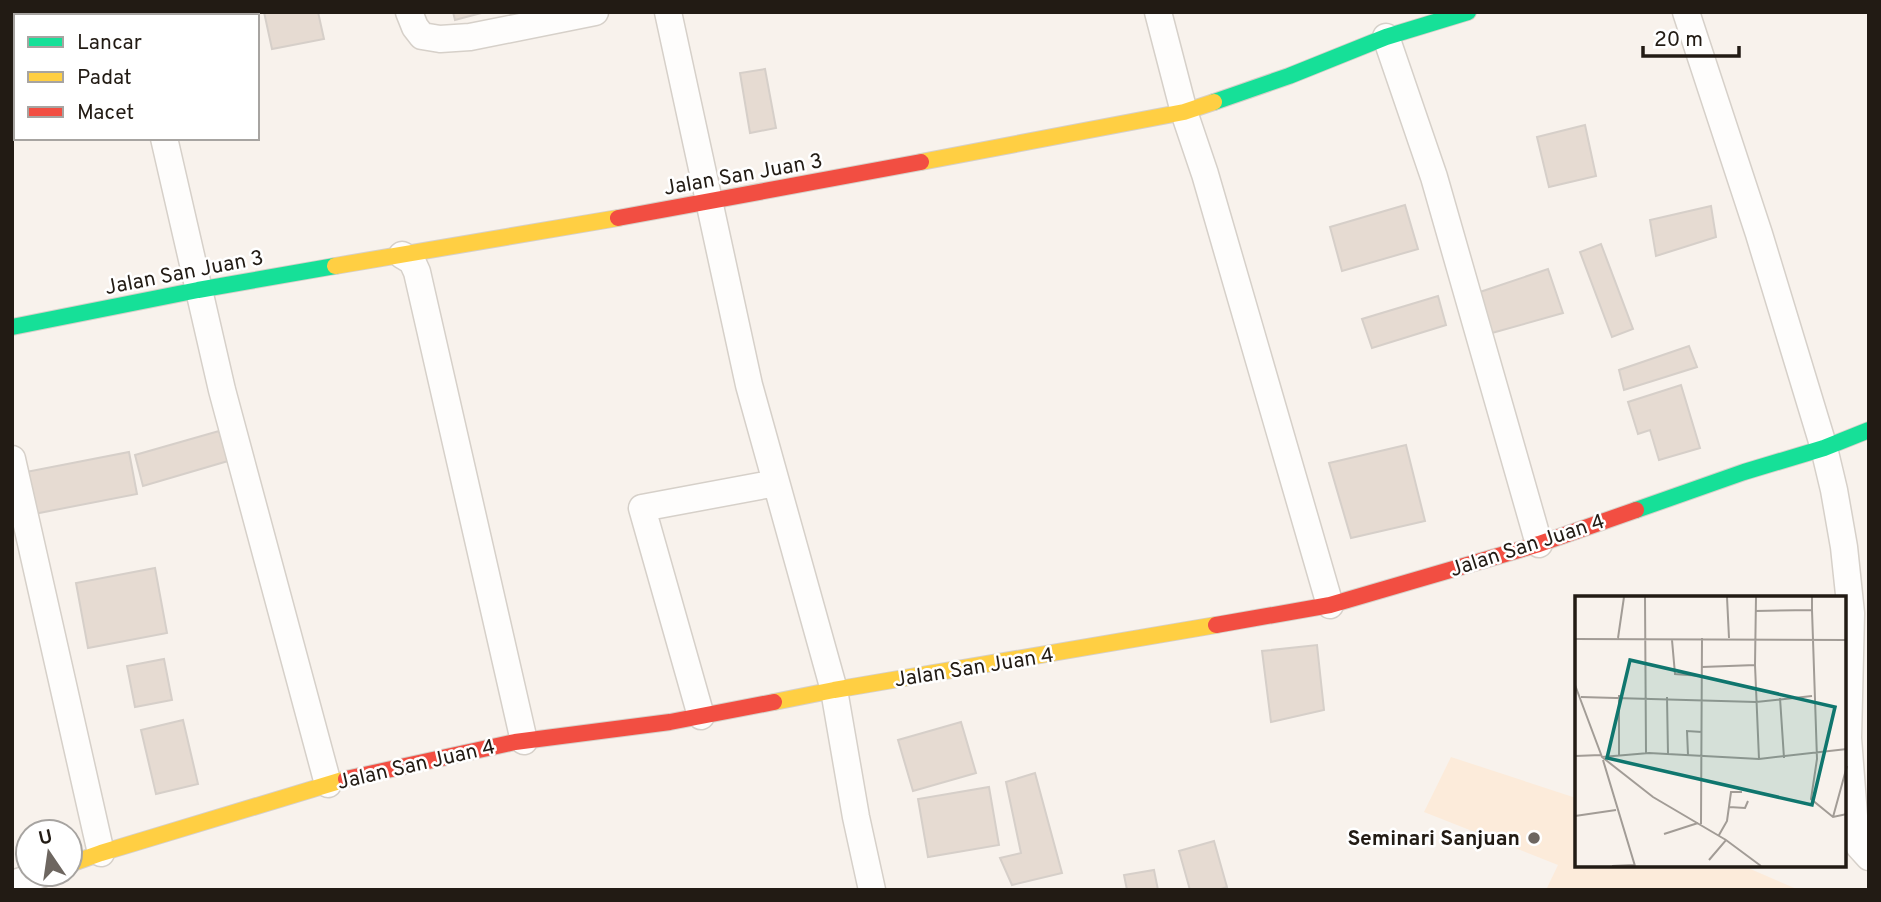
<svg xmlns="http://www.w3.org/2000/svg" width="1881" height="902" font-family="Overpass,sans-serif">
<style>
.built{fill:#fcebda}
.building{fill:#e6dbd2;stroke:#d6cfc9;stroke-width:2}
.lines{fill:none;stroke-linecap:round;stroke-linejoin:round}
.street-casing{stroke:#d6d0c9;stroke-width:29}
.fast-casing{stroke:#d6d0c9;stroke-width:18}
.slow-casing{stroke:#d6d0c9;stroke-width:18}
.jam-casing{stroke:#d6d0c9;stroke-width:18}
.street{stroke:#fefdfc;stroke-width:26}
.fast{stroke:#16e098;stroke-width:16}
.slow{stroke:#ffcf43;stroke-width:16}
.jam{stroke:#f24e42;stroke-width:16}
.poi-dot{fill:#6d6660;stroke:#fff;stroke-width:2.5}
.labels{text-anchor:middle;stroke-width:5;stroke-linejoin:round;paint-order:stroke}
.street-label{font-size:21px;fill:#221b14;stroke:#fff}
.poi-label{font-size:21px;font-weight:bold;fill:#221b14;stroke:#fff;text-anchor:end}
.inset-road{fill:none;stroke:#a29c96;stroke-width:2}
.view{fill:#0f766e;fill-opacity:0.15;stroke:#0f766e;stroke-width:3.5}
.inset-edge{fill:none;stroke:#221b14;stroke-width:3.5}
</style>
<rect width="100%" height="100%" fill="#f8f2ec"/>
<!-- built -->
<path class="built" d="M1451,757l125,41v67h165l58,25h-253l12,-25 -134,-53z"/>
<!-- building -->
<path class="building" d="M33,12h17l1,4h-33z
M264,12h54l6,27 -52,10z
M453,12h32l-30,8z
M16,16v54l-4,1v-54z
M765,69l11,59 -26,5 -10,-60z
M1585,125l11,51 -47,11 -12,-50z
M1405,205l13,44 -76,22 -12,-44z
M1711,206l5,31 -60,19 -6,-36z
M1601,244l32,85 -21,8 -32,-85z
M1548,269l15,44 -71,20 -12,-41z
M1438,296l8,29 -74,23 -10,-29z
M1689,346l8,21 -73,23 -5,-20z
M1681,385l19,63 -41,12 -9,-30 -12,4 -10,-32z
M219,431l9,30 -85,25 -8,-31z
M1406,445l19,76 -74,17 -22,-75z
M129,452l8,42 -103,20 -8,-42z
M155,568l12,65 -79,15 -12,-65z
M1317,645l7,65 -53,12 -9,-71z
M164,659l8,41 -37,7 -8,-41z
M183,720l15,64 -42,10 -15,-64z
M961,722l15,51 -63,18 -15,-51z
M1035,773l27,100 -50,12 -12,-27 21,-5 -15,-71z
M989,787l10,58 -71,12 -10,-58z
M1214,841l13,46 -9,3h-28l-11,-39z
M1154,870l4,20h-31l-3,-15z"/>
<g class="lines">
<!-- street casing -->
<g class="street-casing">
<path id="street" d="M135,12l1,4
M409,12l6,15 7,9 18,3 30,-2 125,-25
M668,12l81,373 85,305 22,127 16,73
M1158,12l26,100 21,62 125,431
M1686,12l73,222 65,214 10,42 10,57 7,66 -3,125 7,91 4,17 10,11
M1386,37l48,140 105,367
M164,138l58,252 106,394
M402,255l10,6 5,11 107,469
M12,459l89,394
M701,716l-59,-208 134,-25
M12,884l30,-10"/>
</g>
<!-- fast casing -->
<g class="fast-casing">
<path id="fast" d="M1214,102l75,-26 97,-39 82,-25
M12,327l186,-37 137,-24
M1636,510l108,-38 80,-24 45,-18"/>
</g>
<!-- slow casing -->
<g class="slow-casing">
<path id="slow" d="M921,162l263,-50 30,-10
M335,266l283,-48
M774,702l60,-12 382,-65
M70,864l31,-11 245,-74"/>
</g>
<!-- jam casing -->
<g class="jam-casing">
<path id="jam" d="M618,218l303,-56
M1216,625l114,-20 209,-61 97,-34
M346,779l169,-37 155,-20 104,-20"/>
</g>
<!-- street -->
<use href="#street" class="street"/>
<!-- fast -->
<use href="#fast" class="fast"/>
<!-- slow -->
<use href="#slow" class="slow"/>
<!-- jam -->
<use href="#jam" class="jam"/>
</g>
<!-- markers -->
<circle class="poi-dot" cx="1534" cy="838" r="7"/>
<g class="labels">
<!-- street labels -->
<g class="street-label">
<text transform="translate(743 174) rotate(-10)" y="7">Jalan San Juan 3</text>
<text transform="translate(184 272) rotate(-11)" y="7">Jalan San Juan 3</text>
<text transform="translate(1527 545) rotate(-18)" y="7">Jalan San Juan 4</text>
<text transform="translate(974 667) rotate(-9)" y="7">Jalan San Juan 4</text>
<text transform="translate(416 764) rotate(-13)" y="7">Jalan San Juan 4</text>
</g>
<!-- poi labels -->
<g class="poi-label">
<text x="1520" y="845">Seminari Sanjuan</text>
</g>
</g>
<!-- overview -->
<g transform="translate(1575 596)">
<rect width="271" height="271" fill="#f8f2ec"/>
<path class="inset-road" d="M70,1l1,156M152,1l2,41M237,14l5,149 -6,40 22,18 14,-3M180,15l57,-1v-13M43,42l6,-41M0,43l272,1M97,44l3,34 27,2M180,69l4,94M127,71l53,-2 1,-68M0,89l27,72 51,40 73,43M6,101l175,5 56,-6M92,101l1,57M205,102l4,60M44,159v-60M113,159l-1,-24 15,1M0,160l26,-1M27,161l47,-4 110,6 88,-10M28,164l32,106M154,211l16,1 3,-7M0,220l41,-6M258,221l14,-51M126,228l1,-186M89,238l34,-11M144,239l8,-14 4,-29h11M134,264l17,-20 35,26M37,270l23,-1"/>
<path class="view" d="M55,64l205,47 -23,98 -205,-47z"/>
<rect width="271" height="271" class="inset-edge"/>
</g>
<!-- border -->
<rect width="1881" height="902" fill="none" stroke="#221b14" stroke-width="28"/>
<!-- legend -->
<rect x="14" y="14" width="245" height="126" fill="#ffffff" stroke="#a7a4a1" stroke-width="2"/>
<rect x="28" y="37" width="35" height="10" fill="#16e098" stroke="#a7a4a1" stroke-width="2"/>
<text x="77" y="49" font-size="21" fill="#221b14">Lancar</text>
<rect x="28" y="72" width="35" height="10" fill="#ffcf43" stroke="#a7a4a1" stroke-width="2"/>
<text x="77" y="84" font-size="21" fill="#221b14">Padat</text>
<rect x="28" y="107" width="35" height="10" fill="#f24e42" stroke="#a7a4a1" stroke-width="2"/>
<text x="77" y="119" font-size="21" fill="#221b14">Macet</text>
<!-- north arrow -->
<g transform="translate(49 853) rotate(347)"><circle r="33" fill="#ffffff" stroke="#a7a4a1" stroke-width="2"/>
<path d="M0-5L12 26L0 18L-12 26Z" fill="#6d6660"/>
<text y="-10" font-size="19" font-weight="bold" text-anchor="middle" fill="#221b14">U</text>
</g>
<!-- scale -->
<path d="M1643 46v10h96v-10" fill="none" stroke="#221b14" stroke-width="3.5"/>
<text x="1654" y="46" font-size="21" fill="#221b14" stroke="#ffffff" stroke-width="5" paint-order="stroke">20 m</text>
</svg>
